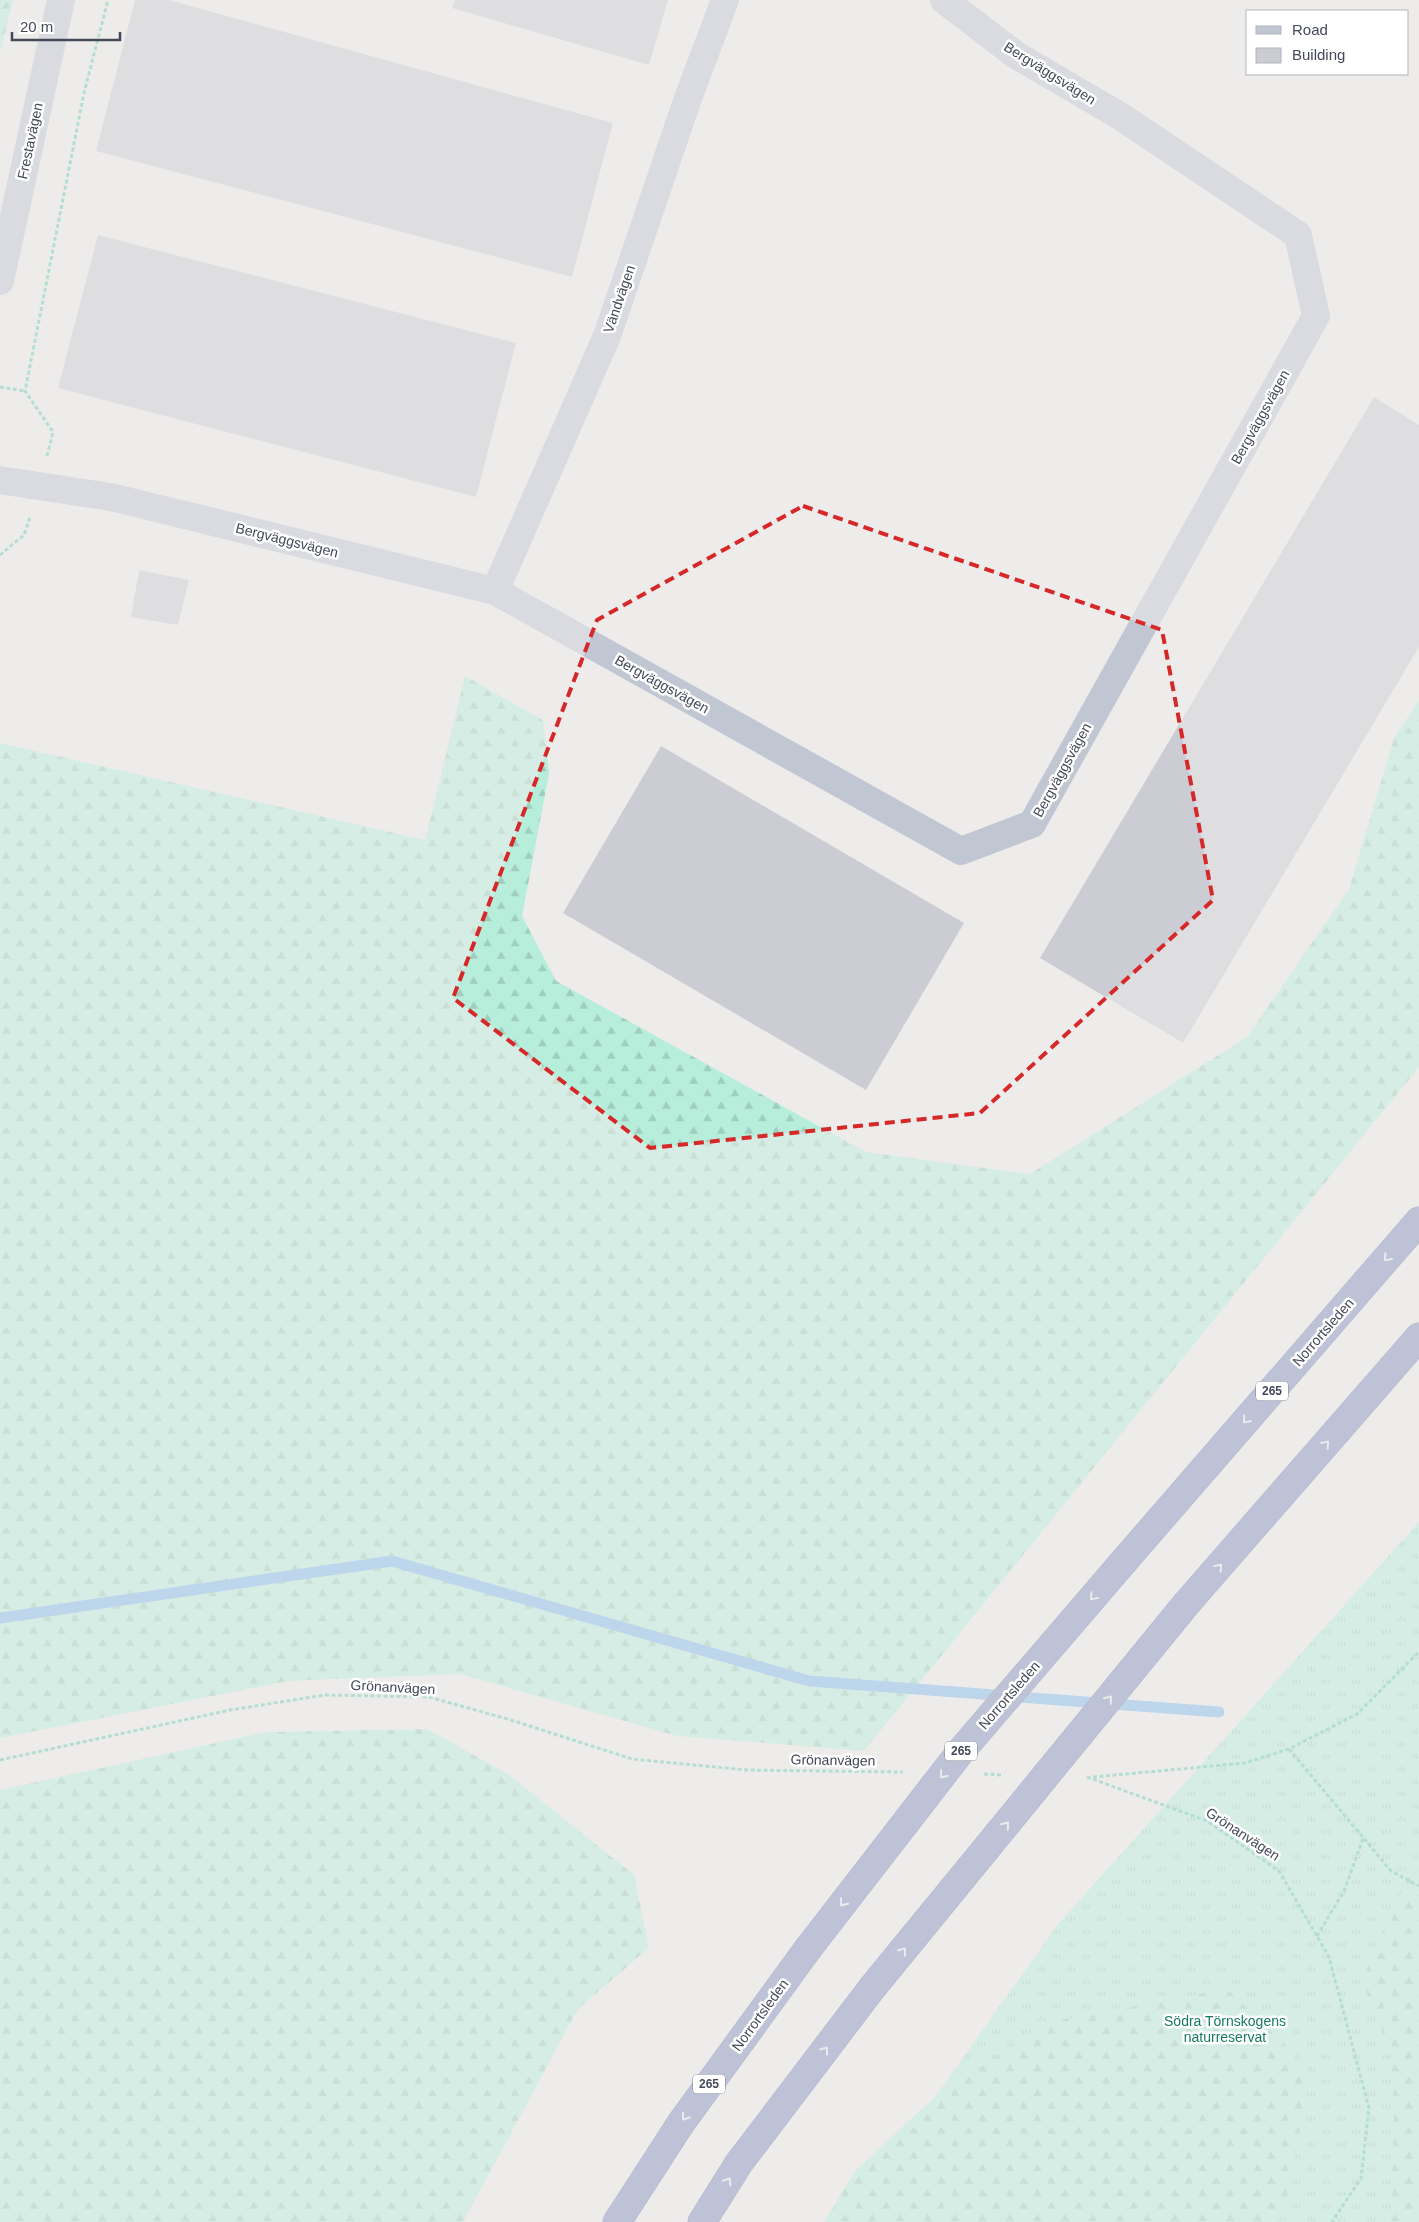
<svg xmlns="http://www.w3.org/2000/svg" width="1419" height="2222" font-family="Arial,sans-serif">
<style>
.grass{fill:url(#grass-tufts)}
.forest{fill:url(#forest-firs)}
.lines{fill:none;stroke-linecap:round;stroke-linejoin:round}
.stream{stroke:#83bbec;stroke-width:11}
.building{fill:#cbccd4}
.highway-casing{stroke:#6d79a7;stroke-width:29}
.path{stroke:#6fccb7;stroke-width:3;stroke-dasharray:4 2.5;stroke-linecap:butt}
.minor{stroke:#c1c6d3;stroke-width:28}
.highway{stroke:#818ebc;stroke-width:28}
.highway-bridge-casing{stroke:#6d79a7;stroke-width:29;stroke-linecap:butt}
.highway-bridge{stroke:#818ebc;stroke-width:28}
.oneway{stroke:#e6e8f2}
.marked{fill:none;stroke:#d62828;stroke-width:4;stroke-dasharray:10 6;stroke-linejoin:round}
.labels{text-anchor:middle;stroke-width:5;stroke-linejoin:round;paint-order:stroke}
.shield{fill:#fff;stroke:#7c808b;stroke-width:1}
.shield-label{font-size:12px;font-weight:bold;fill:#444959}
.street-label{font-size:14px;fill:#444959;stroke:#fff}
.park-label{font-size:14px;fill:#157962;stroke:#fff}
</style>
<defs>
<pattern id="grass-tufts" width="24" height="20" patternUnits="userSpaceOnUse" patternTransform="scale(1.25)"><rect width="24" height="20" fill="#b7eedb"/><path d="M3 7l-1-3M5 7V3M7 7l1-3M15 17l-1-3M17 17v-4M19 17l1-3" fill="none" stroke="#9fcebe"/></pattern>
<pattern id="forest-firs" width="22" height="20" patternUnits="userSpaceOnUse" patternTransform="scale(1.25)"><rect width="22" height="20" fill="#b7eedb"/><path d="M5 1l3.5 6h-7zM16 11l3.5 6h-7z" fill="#9fcebe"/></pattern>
</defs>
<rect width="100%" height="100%" fill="#eeeceb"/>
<!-- grass -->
<path class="grass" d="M1419,1522v700h-573l213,-299z"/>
<!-- forest -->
<path class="forest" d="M0,0h13l-13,53z
M465,676l78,44 6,54 -27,142 34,65 310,171 164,22 217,-137 102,-148 45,-151 25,-38v367l-555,684 -187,-15 -217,-62 -171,7 -289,57v-995l425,97z
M427,1729l81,45 126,101 15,73 -71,61 -115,213h-463v-432l266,-58z
M1419,1856v366h-28l3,-107 -3,-62 -29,-73z
M1227,1989l81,79 -18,131 -14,23h-452l31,-51 72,-67 117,-81z"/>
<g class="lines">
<!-- stream -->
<path class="stream" d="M0,1618l392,-57 417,120 410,31"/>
</g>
<!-- building -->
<path class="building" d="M135,0h34l444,123 -41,154 -476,-126z
M455,0h213l-19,65 -197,-57z
M98,235l418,108 -40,154 -418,-109z
M1374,397l45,28v222l-236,396 -143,-85z
M139,570l50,10 -11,45 -47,-8z
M661,746l303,177 -98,167 -303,-177z"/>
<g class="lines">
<!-- highway casing -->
<g class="highway-casing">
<path id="highway" d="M1125,1560l294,-339
M1187,1603l232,-266
M617,2222l64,-99 126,-173
M702,2222l37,-59 133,-175"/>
</g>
<!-- path -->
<path class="path" d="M0,387l25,4
M47,456l6,-24 -28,-41 59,-298 24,-93
M0,555l24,-20 6,-18
M1289,1749l102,122 28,15
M0,1760l230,-50 95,-15 104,2 82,23 121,39 115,11 156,2
M984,1774l19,1
M1087,1777l120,44 72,50 50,86 40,151 -8,70 -29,44
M1093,1777l152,-14 44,-14 68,-35 62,-62
M1317,1936l27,-45 20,-55"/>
<!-- minor -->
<path class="minor" d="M0,281l61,-281
M0,480l111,17 384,94 466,260 71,-27 284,-508 -18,-81 -178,-119 -104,-61 -72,-55
M495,591l112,-255 80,-235 38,-101"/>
<!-- highway -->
<use href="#highway" class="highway"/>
<!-- highway-bridge casing -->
<g class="highway-bridge-casing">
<path id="highway-bridge" d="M807,1950l154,-199 164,-191
M872,1988l315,-385"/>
</g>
<!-- highway-bridge -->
<use href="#highway-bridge" class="highway-bridge"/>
</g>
<!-- one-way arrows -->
<defs><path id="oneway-chevron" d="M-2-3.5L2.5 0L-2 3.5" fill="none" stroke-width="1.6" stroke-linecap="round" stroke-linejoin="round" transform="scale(1.25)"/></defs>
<g class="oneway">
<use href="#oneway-chevron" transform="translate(1387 1258) rotate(131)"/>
<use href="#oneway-chevron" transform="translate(1246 1420) rotate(131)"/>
<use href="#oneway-chevron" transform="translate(1326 1444) rotate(-49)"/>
<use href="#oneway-chevron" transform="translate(1219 1567) rotate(-49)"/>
<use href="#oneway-chevron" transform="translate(1093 1597) rotate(131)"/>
<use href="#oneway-chevron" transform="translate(1109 1699) rotate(-51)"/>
<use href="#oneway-chevron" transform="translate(943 1775) rotate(128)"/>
<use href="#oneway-chevron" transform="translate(1006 1825) rotate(-51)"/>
<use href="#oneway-chevron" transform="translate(843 1903) rotate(128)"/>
<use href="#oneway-chevron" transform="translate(903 1951) rotate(-51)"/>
<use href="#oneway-chevron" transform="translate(825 2050) rotate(-53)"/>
<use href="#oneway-chevron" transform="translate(685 2117) rotate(126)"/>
<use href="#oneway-chevron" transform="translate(728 2181) rotate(-58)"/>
</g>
<!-- marked area -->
<path d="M0 0H1419V2222H0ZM803,506l359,124 51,270 -233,213 -330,35 -197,-150 144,-378z" fill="#eeeceb" fill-opacity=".55" fill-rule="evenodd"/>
<path class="marked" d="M803,506l359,124 51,270 -233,213 -330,35 -197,-150 144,-378z"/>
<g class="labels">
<!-- shield labels -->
<g class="shield">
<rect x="1256" y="1381.5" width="32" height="19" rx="4"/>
<rect x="945" y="1741.5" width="32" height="19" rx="4"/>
<rect x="693" y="2074.5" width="32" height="19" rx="4"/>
</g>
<g class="shield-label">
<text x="1272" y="1395">265</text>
<text x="961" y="1755">265</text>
<text x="709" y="2088">265</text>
</g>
<!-- street labels -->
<g class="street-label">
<text transform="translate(1050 73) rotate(32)" y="5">Bergväggsvägen</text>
<text transform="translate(30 141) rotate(-78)" y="5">Frestavägen</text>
<text transform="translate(619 299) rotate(-71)" y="5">Vändvägen</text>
<text transform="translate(1260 417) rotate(-61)" y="5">Bergväggsvägen</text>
<text transform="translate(287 540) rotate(14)" y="5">Bergväggsvägen</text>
<text transform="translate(662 684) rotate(29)" y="5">Bergväggsvägen</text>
<text transform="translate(1062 770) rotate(-61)" y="5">Bergväggsvägen</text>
<text transform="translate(1323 1332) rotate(-49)" y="5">Norrortsleden</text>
<text transform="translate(393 1687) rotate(3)" y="5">Grönanvägen</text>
<text transform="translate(1009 1695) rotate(-49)" y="5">Norrortsleden</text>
<text transform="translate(833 1760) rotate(1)" y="5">Grönanvägen</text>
<text transform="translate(1243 1834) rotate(33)" y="5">Grönanvägen</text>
<text transform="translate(760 2015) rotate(-54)" y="5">Norrortsleden</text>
</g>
<!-- park labels -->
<g class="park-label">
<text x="1225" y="2026">Södra Törnskogens<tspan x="1225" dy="16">naturreservat</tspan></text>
</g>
</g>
<!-- legend -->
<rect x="1246" y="10" width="162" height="65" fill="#ffffff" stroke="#b4b6bd"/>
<rect x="1256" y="26" width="25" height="8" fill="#c1c6d3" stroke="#b4b6bd"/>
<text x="1292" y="35" font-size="15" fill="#444959">Road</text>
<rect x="1256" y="48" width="25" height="15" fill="#cbccd4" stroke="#b4b6bd"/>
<text x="1292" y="60" font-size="15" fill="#444959">Building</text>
<!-- scale -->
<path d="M12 32v8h108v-8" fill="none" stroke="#444959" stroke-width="2.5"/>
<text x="20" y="32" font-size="15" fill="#444959" stroke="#ffffff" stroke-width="4" paint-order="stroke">20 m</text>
</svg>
